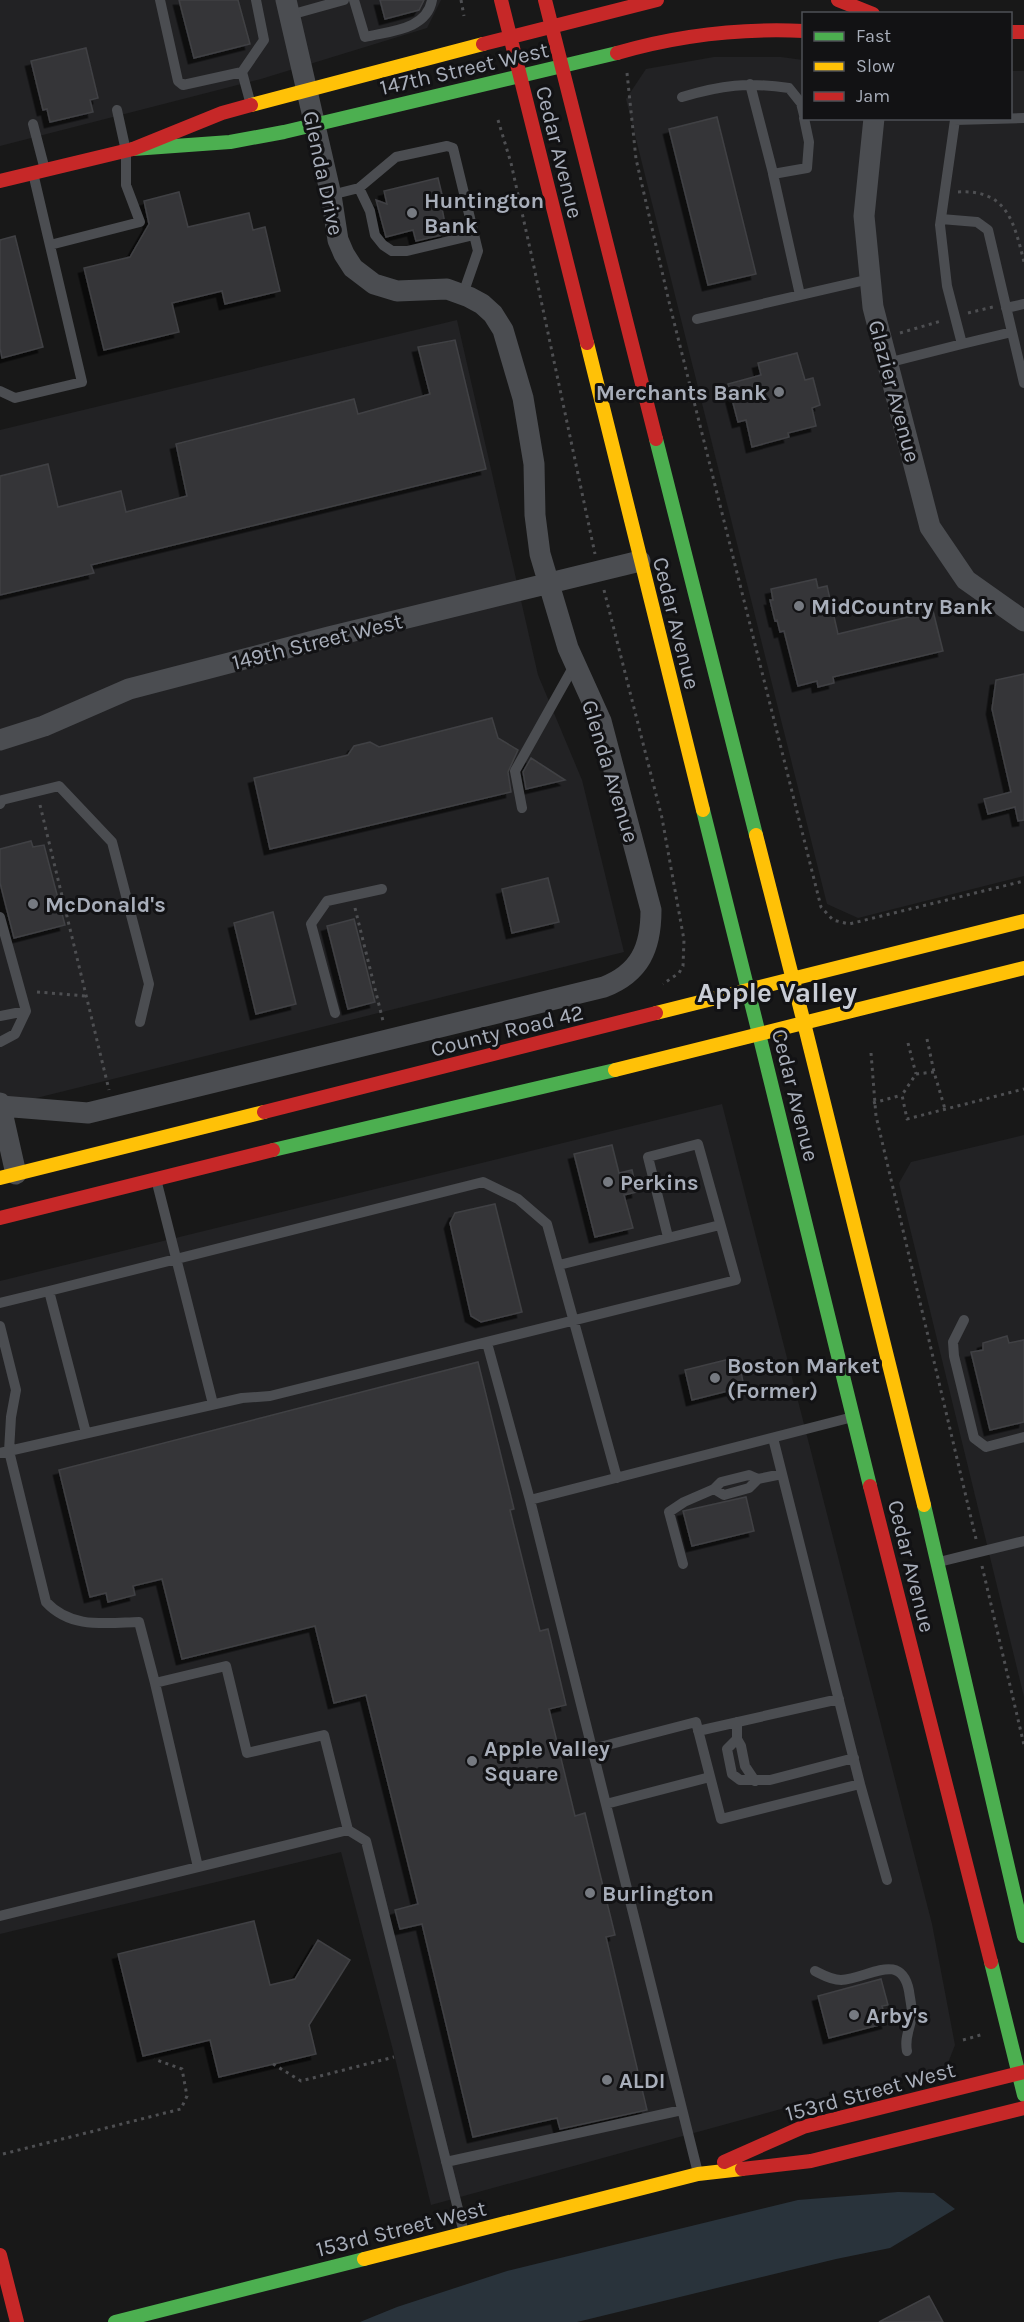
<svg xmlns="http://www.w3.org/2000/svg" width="1024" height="2322" font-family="Karla,sans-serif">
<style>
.built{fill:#222224}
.water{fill:#29333b}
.building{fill:#363637;stroke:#404144;stroke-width:1.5;filter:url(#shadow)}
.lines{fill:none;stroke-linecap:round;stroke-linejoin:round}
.path{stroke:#4e4f52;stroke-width:3;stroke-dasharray:3 4.5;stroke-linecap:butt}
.lane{stroke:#4b4d51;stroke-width:10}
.street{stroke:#4b4d51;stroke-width:21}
.fast{stroke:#4caf50;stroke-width:14}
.slow{stroke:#ffc107;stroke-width:14}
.jam{stroke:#c62828;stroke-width:14}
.poi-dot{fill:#767a81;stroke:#121214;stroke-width:2}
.labels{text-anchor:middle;stroke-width:6;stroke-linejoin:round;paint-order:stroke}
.street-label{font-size:22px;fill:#a8aeba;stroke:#121214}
.poi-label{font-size:22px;font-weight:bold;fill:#a8aeba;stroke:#121214;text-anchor:start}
.district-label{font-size:28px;font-weight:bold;fill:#c9cdd6;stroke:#121214}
</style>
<defs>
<filter id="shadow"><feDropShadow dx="-5.5" dy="5.5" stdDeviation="0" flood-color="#0009"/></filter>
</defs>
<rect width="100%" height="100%" fill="#181818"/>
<!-- built -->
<path class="built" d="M0,0h441l-14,28 -166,51 -261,67z
M714,57h67l22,3 1,58h206l1,-47h13v805l-166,42 -31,-14 -201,-805 20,-30z
M457,320l81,355 44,105 42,172 -624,155v-677z
M722,1104l210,820 23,121 -9,23 -106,25 -409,112 -37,-151 -53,-202 -341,82v-653z
M1024,1135v562l-125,-514 12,-21z"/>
<!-- water -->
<path class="water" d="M898,2192l36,1 21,16 -65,39 -54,11 -259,63h-217l37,-15 110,-36 291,-71z"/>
<!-- building -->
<path class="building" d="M179,0h59l12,44 -56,14z
M380,0h44l-5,10 -34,9z
M86,48l12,50 -8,2 3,12 -43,10 -3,-13 -4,1 -12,-49z
M717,117l39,157 -48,11 -39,-156z
M438,178l7,29 -3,1 5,26 -31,7 -3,-11 -27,7 -10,-37 11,4 -3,-13z
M179,192l9,35 61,-14 4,17 12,-3 15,64 -55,13 -3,-13 -50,12 7,29 -75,18 -20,-82 46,-11 19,-33 -5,-23z
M15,236l28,111 -41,11 -2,-10v-108z
M455,340l31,129 -395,96 3,8 -94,22v-119l48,-12 10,43 63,-16 5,21 61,-16 -11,-52 178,-45 4,15 72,-20 -12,-47z
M797,353l8,27 8,-2 7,27 -8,3 4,18 -28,7 1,4 -37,10 -6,-27 -8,2 -10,-38 33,-9 -3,-12z
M816,579l2,9 9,-2 11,48 95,-23 10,40 -110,26 1,6 -16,4 -1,-6 -19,5 -14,-55 -4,1 -3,-12 -2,1 -5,-21h3l-2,-11z
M1024,674v146l-6,1 -3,-14 -27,7 -4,-15 27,-7 -19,-83 4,-29z
M492,718l6,20 20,12 -10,22 3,20 -241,57 -16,-71 94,-23 6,-9 16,-4 9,5z
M531,758l34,22 -39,9 -3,-17z
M31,841l2,6 11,-2 21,80 -51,13 -14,-55v-34z
M548,878l11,44 -47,11 -10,-44z
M273,912l23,92 -40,10 -22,-91z
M354,919l21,83 -27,7 -21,-83z
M612,1145l7,28 13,-3 5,22 -13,3 9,33 -38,9 -21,-83z
M495,1204l27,108 -41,10 -10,-6 -21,-93 5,-10z
M1007,1336l2,7 15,-3v82l-34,8 -19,-78 12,-2v-7z
M738,1357l6,30 -52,13 -7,-30z
M478,1362l36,147 -4,1 30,121 8,-2 18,76 -17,4 26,107 10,-3 30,122 -9,2 41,173 -87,19 -3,-11 -84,19 -51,-213 -22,5 -5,-19 23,-6 -52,-209 -32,8 -19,-77 -133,33 -20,-80 -29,7 2,9 -27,7 -2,-9 -16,4 -31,-127z
M746,1497l8,34 -62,15 -9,-35z
M254,1921l16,64 25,-6 23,-39 32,20 -41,65 7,29 -97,23 -9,-37 -67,16 -25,-102z
M881,1979l7,26 -6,1 5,17 -58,15 -11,-42z
M929,2296l14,26h-64z"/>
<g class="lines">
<!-- path -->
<path class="path" d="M461,0l3,16
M627,73l9,86 34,147 151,601 12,13 16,4 175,-43
M498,120l13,43 20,90 64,301
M958,192c49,-3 56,30 66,70
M968,313l25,-6
M900,333l41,-12
M604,590l58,228 22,122 -1,26 -4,7 -16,11
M40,805l69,285
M355,908l28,113
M37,992l49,4
M927,1039l7,33 11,37
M908,1043l8,31
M871,1053l5,63 100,423
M934,1072l-18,2 -14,21 5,24 117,-30
M873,1103l29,-8
M982,1566l42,179
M963,2040l21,-6
M273,2064l28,17 93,-24
M3,2154l178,-45 6,-13 -5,-27 -28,-10"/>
<!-- lane -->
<path class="lane" d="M160,0l18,81 5,4 59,-13
M354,0l11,37c24,-6 62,-7 67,-37
M290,15l54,-15
M750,84l24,93
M682,97c40,-12 65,-15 107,-9l12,15 3,12
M251,105l-9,-33 22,-32 -8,-40
M33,124l12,46
M359,188l11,23 5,24 8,10 9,6h15l67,-16
M331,195l28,-7 37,-31 51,-11 6,2 25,103 -15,43
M941,219l36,3 11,8 36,153
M50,245l90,-23 -14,-37v-34l-9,-41
M800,295l-27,-121 34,-6 2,-26 -5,-24
M1006,308l18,-4
M697,319l173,-40
M962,344l50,-12
M887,363l75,-19 -15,-58 -7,-61 15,-105 69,-2
M0,391l15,7 67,-16 -49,-209
M0,804l2,-4 57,-14 53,56 37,142 -9,38
M522,808l-7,-37 60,-107
M0,917l26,94 -11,23 -15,8
M335,1013l-24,-89 16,-23 55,-12
M0,1016l26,-5
M157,1183l56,221
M559,1265l161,-40
M0,1303l49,-12
M964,1320l-11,22 1,14 20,82 12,9 38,-10
M0,1326l16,64 -5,27 -2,34 37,151c25,27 59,21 93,20l16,61 43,184
M487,1343l43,157 168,673
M86,1433l-37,-142 434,-109 35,17 29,25 70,254
M773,1438l87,346 27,96
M0,1453l242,-55 28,-2 466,-116 -38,-136 -50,13 20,80
M714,1489l10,6 25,-7 9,-9
M530,1500l319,-82
M943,1561l81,-20
M683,1564l-14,-52 15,-10 30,-13 7,-7 28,-7 9,4 24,-5
M737,1722v17l-10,10 5,25 8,6h30l84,-22
M698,1731l141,-32
M737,1739l4,7 4,20 10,15
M592,1749l104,-27 25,97 139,-35
M606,1804l104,-27
M348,1830l18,11 98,392
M0,1916l348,-86 -24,-95 -77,18 -21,-87 -71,17
M815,1971c8,4 16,9 26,9 27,-1 60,-30 68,11 1,8 3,16 3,23 -1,14 -8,22 -5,37
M446,2162l236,-52"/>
<!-- street -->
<path class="street" d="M874,118l-10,98 9,91 57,220 36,53 58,41
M0,740l44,-14 85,-37 200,-52 311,-76
M0,1103l16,71
M1,1106l87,7 516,-126c36,-14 47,-39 47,-77l-50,-189 -33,-73 -28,-94 -5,-39 -1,-51 -11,-66 -20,-68 -10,-16 -11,-10 -13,-7 -22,-8 -50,2 -23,-7 -21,-16 -9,-14 -6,-14 -7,-45 -45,-195"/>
<!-- fast -->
<path class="fast" d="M133,149l97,-7 54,-10 333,-79
M656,439l100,396
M703,810l56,224
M759,1034l111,452
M273,1150l342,-80
M924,1505l100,431
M991,1962l33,133
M115,2322l249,-63"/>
<!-- slow -->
<path class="slow" d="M251,105l232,-61
M587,343l116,467
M756,835l48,188
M656,1013l368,-92
M804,1023l120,482
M615,1070l409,-102
M0,1178l264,-66
M364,2259l334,-85 44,-5"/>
<!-- jam -->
<path class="jam" d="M501,0l86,343
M545,0l111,439
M838,0l35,14
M1010,32h14
M483,44l174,-44
M617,53c62,-18 123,-25 187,-22
M0,181l133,-32 89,-36 29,-8
M264,1112l392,-99
M0,1218l273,-68
M870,1486l121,476
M724,2162l79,-35 221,-55
M742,2169l69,-8 213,-53
M0,2255l17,67"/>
</g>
<!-- markers -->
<g class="poi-dot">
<circle cx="412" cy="213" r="6"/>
<circle cx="779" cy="392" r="6"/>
<circle cx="799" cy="606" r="6"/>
<circle cx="33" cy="904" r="6"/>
<circle cx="608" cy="1182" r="6"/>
<circle cx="715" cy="1378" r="6"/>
<circle cx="472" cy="1761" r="6"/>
<circle cx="590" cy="1893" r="6"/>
<circle cx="854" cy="2015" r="6"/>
<circle cx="607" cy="2080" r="6"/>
</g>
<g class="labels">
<!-- street labels -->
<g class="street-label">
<text transform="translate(464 68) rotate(-13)" y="8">147th Street West</text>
<text transform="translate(560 152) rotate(76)" y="8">Cedar Avenue</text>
<text transform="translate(324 173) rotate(78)" y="8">Glenda Drive</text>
<text transform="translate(895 391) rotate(75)" y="8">Glazier Avenue</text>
<text transform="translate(677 623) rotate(76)" y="8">Cedar Avenue</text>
<text transform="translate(317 641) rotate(-14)" y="8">149th Street West</text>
<text transform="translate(611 771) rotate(73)" y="8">Glenda Avenue</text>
<text transform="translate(507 1030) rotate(-14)" y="8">County Road 42</text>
<text transform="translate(796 1095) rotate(76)" y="8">Cedar Avenue</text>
<text transform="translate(912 1566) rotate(76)" y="8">Cedar Avenue</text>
<text transform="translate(870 2091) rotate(-15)" y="8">153rd Street West</text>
<text transform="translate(401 2228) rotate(-14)" y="8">153rd Street West</text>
</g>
<!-- poi labels -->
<g class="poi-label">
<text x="424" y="208">Huntington<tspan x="424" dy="25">Bank</tspan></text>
<text x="767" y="400" text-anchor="end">Merchants Bank</text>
<text x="811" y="614">MidCountry Bank</text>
<text x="45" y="912">McDonald's</text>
<text x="620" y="1190">Perkins</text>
<text x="727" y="1373">Boston Market<tspan x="727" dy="25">(Former)</tspan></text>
<text x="484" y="1756">Apple Valley<tspan x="484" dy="25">Square</tspan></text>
<text x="602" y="1901">Burlington</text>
<text x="866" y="2023">Arby's</text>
<text x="619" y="2088">ALDI</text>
</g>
<!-- district labels -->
<g class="district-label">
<text x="777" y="1002">Apple Valley</text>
</g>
</g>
<!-- legend -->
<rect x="802" y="12" width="210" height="108" fill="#121214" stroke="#4e5056" stroke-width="1.5"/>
<rect x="814" y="32" width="30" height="9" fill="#4caf50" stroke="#4e5056" stroke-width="1.5"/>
<text x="856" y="42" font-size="18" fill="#a8aeba">Fast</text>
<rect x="814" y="62" width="30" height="9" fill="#ffc107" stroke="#4e5056" stroke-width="1.5"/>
<text x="856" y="72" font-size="18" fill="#a8aeba">Slow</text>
<rect x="814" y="92" width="30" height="9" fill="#c62828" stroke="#4e5056" stroke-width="1.5"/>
<text x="856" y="102" font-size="18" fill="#a8aeba">Jam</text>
</svg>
